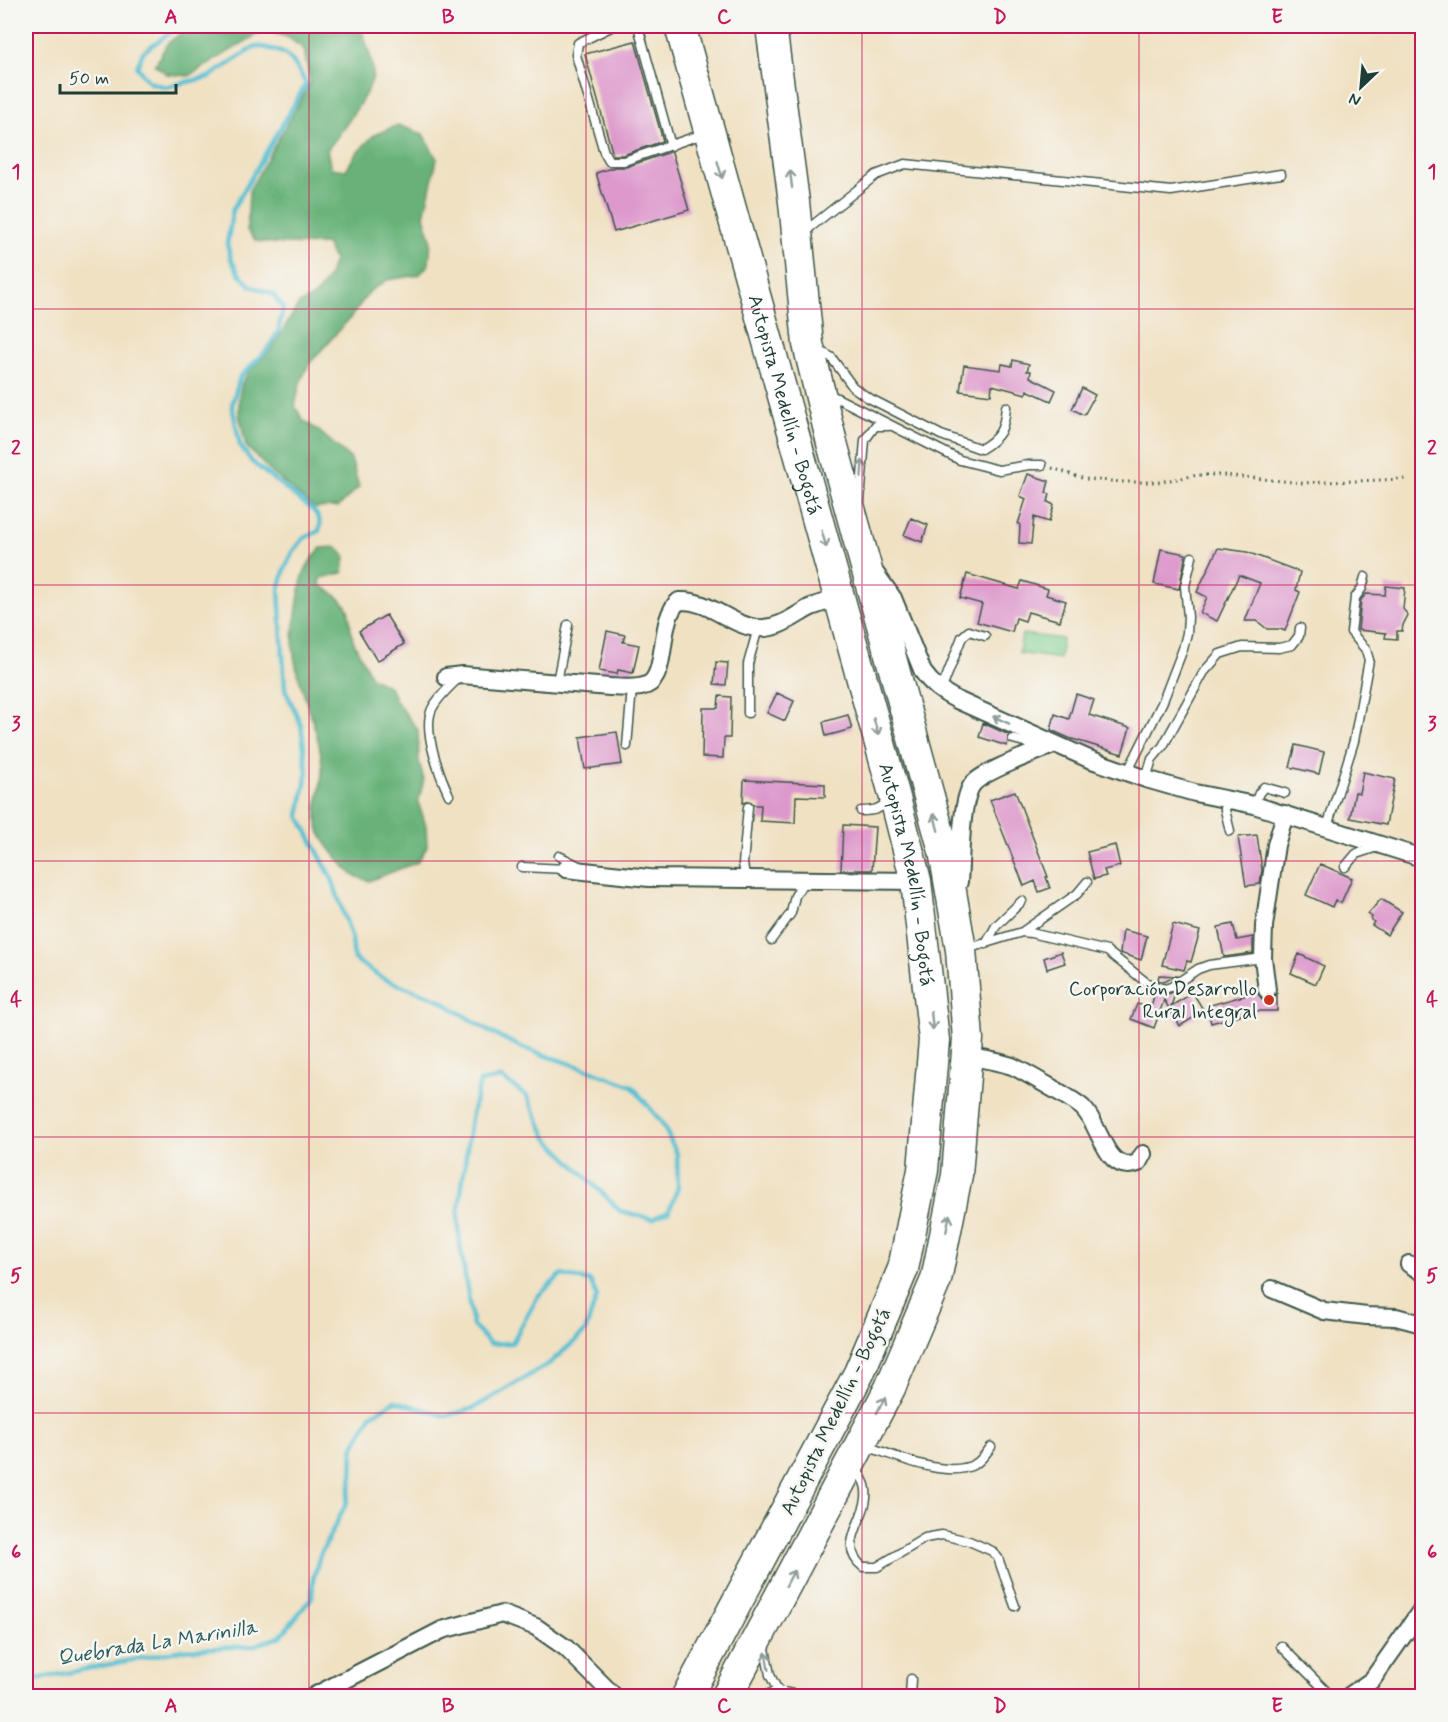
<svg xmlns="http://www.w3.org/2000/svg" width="1448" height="1722" font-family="Mynerve,sans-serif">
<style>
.green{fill:#80cf8e;stroke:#508661;stroke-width:1.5}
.forest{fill:#68b279;stroke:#447856;stroke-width:1.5}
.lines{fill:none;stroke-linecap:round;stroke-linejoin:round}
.stream{stroke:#55bfd2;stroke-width:4.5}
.building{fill:#d9c}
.lane-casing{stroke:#3e5649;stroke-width:11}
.street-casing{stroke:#3e5649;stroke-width:20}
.highway-casing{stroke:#3e5649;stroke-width:33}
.path{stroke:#3e5649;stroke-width:3;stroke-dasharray:1.5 4.5;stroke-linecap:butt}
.lane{stroke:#fff;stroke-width:8}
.street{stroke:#fff;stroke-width:16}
.highway{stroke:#fff;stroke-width:30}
.oneway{stroke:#8f9e9a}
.grid{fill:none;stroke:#c2185b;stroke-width:1.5;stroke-opacity:0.55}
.poi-dot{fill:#c8321e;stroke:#f6f6f2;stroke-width:2}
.labels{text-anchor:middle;stroke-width:5;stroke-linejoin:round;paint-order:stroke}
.street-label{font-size:20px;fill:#1f3d34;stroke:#f6f6f2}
.poi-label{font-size:20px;fill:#1f3d34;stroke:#f6f6f2;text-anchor:end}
.water-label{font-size:21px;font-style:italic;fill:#2c5e5c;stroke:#f6f6f2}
.neatline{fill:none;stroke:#c2185b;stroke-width:2}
.grid-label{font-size:20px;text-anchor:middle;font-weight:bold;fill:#c2185b}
</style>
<rect width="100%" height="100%" fill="#f6f6f2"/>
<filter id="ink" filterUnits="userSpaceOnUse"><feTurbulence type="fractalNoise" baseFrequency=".0167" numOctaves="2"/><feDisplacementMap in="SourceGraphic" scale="12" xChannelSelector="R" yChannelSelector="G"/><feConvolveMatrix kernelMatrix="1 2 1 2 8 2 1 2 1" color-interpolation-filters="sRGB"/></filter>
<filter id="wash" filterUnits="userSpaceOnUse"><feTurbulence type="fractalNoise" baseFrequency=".008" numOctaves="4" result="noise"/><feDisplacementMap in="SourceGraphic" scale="24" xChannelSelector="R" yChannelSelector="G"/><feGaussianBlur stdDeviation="1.35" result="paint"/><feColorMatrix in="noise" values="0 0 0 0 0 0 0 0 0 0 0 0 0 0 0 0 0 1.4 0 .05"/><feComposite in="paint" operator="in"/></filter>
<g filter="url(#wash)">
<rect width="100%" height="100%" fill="#f0e1c3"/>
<!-- green -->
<path class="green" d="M1022,634l40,5 -2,20 -41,-6z"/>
<!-- forest -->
<path class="forest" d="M189,26h170c6,10 14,36 14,49 -1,15 -36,63 -46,75l4,18 15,2 9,-15 19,-20 24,-10 25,9 14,25 -13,57 7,23 -2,25 -10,11 -32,5 -17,11 -19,26 -42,47 -9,19 -5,23 8,14 16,11 32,28 8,28 -21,20 -24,1 -44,-37 -24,-25 -7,-32v-17l3,-14 8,-13 21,-21 28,-45 17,-9 12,-17 6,-18 -8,-16c-24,1 -47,1 -70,-3l-9,-11 2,-39 61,-108 -6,-34 -17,-12 -23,-7 -75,46 -22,-2 -12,-9 12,-21z
M337,547l8,9 -2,17 -22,5 -1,7c11,7 27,15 29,29 2,10 1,19 5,28 5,12 12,23 17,35l19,10 6,14 22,29 1,31 5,19 -6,22 8,24 1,21 -9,15 -49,19c-6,-2 -13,-4 -17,-7 -9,-8 -30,-33 -33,-44 -7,-22 4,-42 3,-64 -2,-38 -23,-73 -28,-111 -3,-19 2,-36 4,-54 4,-25 5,-34 23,-53z"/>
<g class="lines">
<!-- stream -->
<path class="stream" d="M26,1681l156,-31 70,-4 28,-9 32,-40 1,-18 7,-24 27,-53 5,-26 1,-28 18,-33 24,-14 51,15 28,-8 76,-45 35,-31 12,-36 -7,-15 -29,-6 -23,21 -26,47 -22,1 -17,-18 -13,-82 -2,-28 13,-98 9,-36 21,-4 26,18 20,42 73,73 32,8 17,-8 9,-24 -1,-33 -15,-31 -30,-37 -37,-14 -72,-24 -33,-16 -52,-33 -54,-20 -30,-20 -2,-20 -20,-60 -33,-63 8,-44 -6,-47 -16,-36 -6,-99 6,-22 8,-16 11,-14 15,-7c3,-8 0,-13 -5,-20l-62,-49 -12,-17 -8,-40 8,-28 26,-26 12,-19 5,-24 -10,-14 -22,-8 -12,-12 -8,-15 -4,-15 6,-35 73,-125c-15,-29 -18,-33 -50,-38l-47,31 -44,10 -16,-5 -12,-15 6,-15 36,-26"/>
</g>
<g id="blocks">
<!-- building -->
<path class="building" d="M635,41l28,100 -40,14h-10l-28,-101z
M670,152h2l17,58 -75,22 -18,-59 19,-6h11z
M1013,360l16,4 -2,7h4l-1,6 26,13 -5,11 -24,-11 -1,4 -34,-9 -1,10 -31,-4 4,-26 37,5 1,-6 10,2z
M1082,388l13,7 -11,20 -12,-6z
M1028,474l21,7 -3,12 4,1 -2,8 6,3 -5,17 -15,-5 -3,27 -12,-1 1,-19h-2l8,-25 -6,-3z
M911,518l17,7 -6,17 -18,-7z
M1218,548l29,4 53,20 -4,18 4,2 -15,39 -5,-2h-13l-10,-8h-12l15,-38 -21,-8 -22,46 -17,-8 7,-16 -10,-5z
M1161,549l25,5 -7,35 -25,-5z
M967,574l52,15 3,-8 26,8 -2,6 20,6 -6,20 -32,-9 -3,9 -9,-3 -4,14 -35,-10 5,-18 -22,-6z
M1386,586l19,2 -2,21 5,6 -5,10 -1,6h-5v8l-12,-1 1,-5 -28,-3 3,-30 5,-6 19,1z
M386,615l18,29 -27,17 -18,-30z
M607,631l18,4 -2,7 16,3 -6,28 -15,-3 -1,4 -18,-3z
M716,662l12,1 -2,22 -12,-1z
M777,693l17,8 -9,20 -18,-8z
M1076,694l18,6 -5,15 41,13 -8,26 -53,-16 -18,-8 4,-16 14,5z
M719,696l12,1 -1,41h-6l-1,20 -21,-1 1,-49h15z
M848,715l4,14 -26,7 -3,-14z
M983,723l26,12 -2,11 -28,-9z
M617,732l5,32 -37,5 -5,-32z
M1296,745l28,7 -5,22 -29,-7z
M1363,772l32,7 -9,46 -36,-7 5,-26 4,1z
M744,780l81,4v13l-29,-1 -1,27 -35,-2 1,-16h-7l-5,-4 -6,2z
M1015,791l33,86h-2l4,11 -11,4 -4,-11 -11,5 -34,-86z
M843,825l32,2 -3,43h-31z
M1257,835l5,35 -2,14 -14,2 -8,-49z
M1115,845l5,21 -16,4 2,6 -12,3 -7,-27z
M1320,864l32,14 -11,25 -6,-3 -3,7 -26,-12z
M1381,899l21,13 -15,23 -15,-10 2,-3 -3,-2 1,-3 -4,-3z
M1173,924l27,7 -9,31 -4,-1 -3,9 -22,-5z
M1233,924l4,16 16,-3v16l-29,4 -6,-30z
M1123,930l24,6 -6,24 -21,-7z
M1061,952l4,11 -18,6 -3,-11z
M1299,954l25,12 -8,18 -25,-11z
M1159,975l17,1 -12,6 -6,-2z
M1176,991l-5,15 22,-13 11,18 -24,15 -16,-26 -10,28 -23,-9 6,-15 14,3 4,-15 10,3z
M1250,994h8l4,5 6,1 9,-6v17h-23l-43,12 -4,-17z"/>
</g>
</g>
<g filter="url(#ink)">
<use href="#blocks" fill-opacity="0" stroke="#3e5649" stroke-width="1.5"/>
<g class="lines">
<!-- lane casing -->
<g class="lane-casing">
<path id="lane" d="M613,26l-35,17 -2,12 28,97 5,9h15l82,-28
M638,26l33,120
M803,233l73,-58 29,-11 266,27 110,-17
M816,349l15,8 22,30 14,10 74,38 40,14c20,-12 23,-20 25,-42
M827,393l133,67 39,10 30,-5h13
M860,501l5,-61 10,-14h13
M557,682l11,-57
M941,691l21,-54 7,-6 16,5
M748,713v-49l10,-36
M1013,739l11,3 16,8
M627,746l5,-58
M1127,773l36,-72 20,-52 4,-16 1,-16 -3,-31 7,-29
M1146,779l6,-20 11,-13 41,-74 16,-18 22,-7 37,1 13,-3 7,-9 1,-8
M449,795c-9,-19 -27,-65 -17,-86 6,-12 18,-23 28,-32
M1225,799v11l5,21
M1254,805l5,-12 5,-6 21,6
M861,811c12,0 18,-1 27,-10
M1327,827l27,-86 15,-81 -3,-10 -15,-18 4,-34 7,-10 3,-11
M559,856l20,10
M522,867l44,2
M1345,867l11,-13 21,-7
M746,880l-3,-16 5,-57
M1022,932l55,-38 10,-12
M771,940l20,-27 4,-17 9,-15
M986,944l10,-18 26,-25
M966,949l56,-17 9,1 76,18 40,32 17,6 7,-2 27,-18 11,-4 54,-7
M866,1446c27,9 82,34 109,18 6,-3 12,-12 16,-17
M856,1468c3,5 7,11 9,17 9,29 -32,58 -2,82h14l48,-29 17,-3 27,6 23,10 6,7 17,48
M764,1643l6,32 8,16
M1281,1646l50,50
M763,1696l15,-5 24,5
M910,1696l1,-17"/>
</g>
<!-- street casing -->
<g class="street-casing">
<path id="street" d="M876,574l17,24 30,74c9,13 19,20 34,28l132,59 57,20 49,14 59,12 168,53
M446,677l16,-2 148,12c12,0 25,3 37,-2 22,-10 10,-66 32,-84 30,-2 50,24 78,27 20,2 36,-11 52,-20 9,-4 21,-7 31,-11
M566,869l83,9 267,3
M959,882c2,-23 1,-79 13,-97 10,-14 65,-33 83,-41
M1267,990l-4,-32 1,-32 12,-81 9,-31
M967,1056c14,3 31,5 45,10 11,5 64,35 71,42 19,19 22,67 55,55l5,-9
M1409,1264l13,8
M1272,1289l52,22 43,5 29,1 26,7
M314,1696l128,-66 60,-16 34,13 30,21 48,48
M1349,1696l23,-16 50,-71"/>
</g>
<!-- highway casing -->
<g class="highway-casing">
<g id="highway">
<path id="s1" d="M680,26l214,768 22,87 18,159 -11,130 -20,99 -44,104 -172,323"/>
<path d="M727,1696l163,-308 46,-108 21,-105 11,-136 -7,-89 -17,-99 -112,-408 -24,-99 -14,-142 -23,-176"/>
</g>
</g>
<!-- path -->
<path class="path" d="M1052,468l33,11 39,3h35l39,-7h25l79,8 103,-4"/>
<!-- lane -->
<use href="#lane" class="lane"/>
<!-- street -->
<use href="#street" class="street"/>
<!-- highway -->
<use href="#highway" class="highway"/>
</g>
<!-- one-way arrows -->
<defs><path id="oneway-shaft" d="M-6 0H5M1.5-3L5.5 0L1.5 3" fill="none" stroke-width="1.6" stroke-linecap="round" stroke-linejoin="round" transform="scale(1.5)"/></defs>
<g class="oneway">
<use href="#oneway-shaft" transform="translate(720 170) rotate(74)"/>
<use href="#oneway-shaft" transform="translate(791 179) rotate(-97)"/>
<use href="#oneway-shaft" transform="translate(862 469) rotate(-86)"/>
<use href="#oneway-shaft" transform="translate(824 539) rotate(74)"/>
<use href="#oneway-shaft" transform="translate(1001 720) rotate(-156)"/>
<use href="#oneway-shaft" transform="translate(876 727) rotate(74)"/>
<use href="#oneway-shaft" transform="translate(936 822) rotate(-104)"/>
<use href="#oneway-shaft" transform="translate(932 1021) rotate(84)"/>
<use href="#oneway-shaft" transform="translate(948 1223) rotate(-79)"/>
<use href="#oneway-shaft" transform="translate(881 1405) rotate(-62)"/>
<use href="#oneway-shaft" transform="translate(790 1578) rotate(-62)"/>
<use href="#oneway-shaft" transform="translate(767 1661) rotate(-99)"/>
</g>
</g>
<!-- grid -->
<path class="grid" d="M309,26v1670M586,26v1670M862,26v1670M1139,26v1670M26,309h1396M26,585h1396M26,861h1396M26,1137h1396M26,1413h1396"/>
<!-- markers -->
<circle class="poi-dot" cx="1269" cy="1000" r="6"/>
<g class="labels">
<!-- street labels -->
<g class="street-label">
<text dy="7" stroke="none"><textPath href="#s1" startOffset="393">Autopista Medellín - Bogotá</textPath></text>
<text dy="7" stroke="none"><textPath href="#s1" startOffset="879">Autopista Medellín - Bogotá</textPath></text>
<text transform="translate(835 1411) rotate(-64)" y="7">Autopista Medellín - Bogotá</text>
</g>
<!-- poi labels -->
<g class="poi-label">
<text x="1257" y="995">Corporación Desarrollo<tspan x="1257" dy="23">Rural Integral</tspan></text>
</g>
<!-- water labels -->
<g class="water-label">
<text transform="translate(157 1642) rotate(-9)" y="7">Quebrada La Marinilla</text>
</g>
</g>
<!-- margin -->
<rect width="1448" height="1722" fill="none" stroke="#f6f6f2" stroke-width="66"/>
<!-- north arrow -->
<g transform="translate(1361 87) rotate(206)" stroke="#f6f6f2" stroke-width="4.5" paint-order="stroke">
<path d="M0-4.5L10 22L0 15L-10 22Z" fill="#1f3d34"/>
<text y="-9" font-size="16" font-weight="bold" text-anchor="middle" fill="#1f3d34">N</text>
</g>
<!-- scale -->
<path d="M60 84v9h116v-9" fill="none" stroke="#1f3d34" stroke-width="3"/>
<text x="69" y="84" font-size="18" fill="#1f3d34" stroke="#f6f6f2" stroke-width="4.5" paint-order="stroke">50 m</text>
<rect x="33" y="33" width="1382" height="1656" class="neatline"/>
<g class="grid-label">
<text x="171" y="23">A</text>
<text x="448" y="23">B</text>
<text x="724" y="23">C</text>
<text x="1000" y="23">D</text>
<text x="1277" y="23">E</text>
<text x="16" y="178">1</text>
<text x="1432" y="178">1</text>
<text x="16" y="454">2</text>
<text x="1432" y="454">2</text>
<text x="16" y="730">3</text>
<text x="1432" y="730">3</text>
<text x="16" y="1006">4</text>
<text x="1432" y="1006">4</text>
<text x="16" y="1282">5</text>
<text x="1432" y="1282">5</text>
<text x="16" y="1558">6</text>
<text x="1432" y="1558">6</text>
<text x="171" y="1712">A</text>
<text x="448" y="1712">B</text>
<text x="724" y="1712">C</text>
<text x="1000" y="1712">D</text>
<text x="1277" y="1712">E</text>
</g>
</svg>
